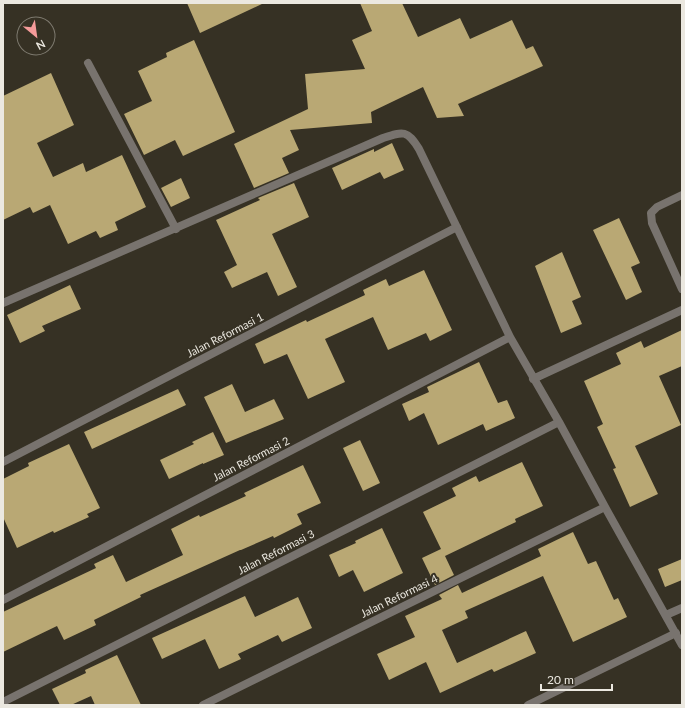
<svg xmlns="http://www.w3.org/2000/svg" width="685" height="708" font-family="Lato,sans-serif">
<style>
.building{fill:#b9a874}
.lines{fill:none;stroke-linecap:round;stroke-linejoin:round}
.service{stroke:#78736e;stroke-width:8}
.minor{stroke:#78736e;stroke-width:8}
.labels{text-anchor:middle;stroke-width:4;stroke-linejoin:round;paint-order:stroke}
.street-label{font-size:11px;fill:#ebe8e0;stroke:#363124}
</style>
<rect width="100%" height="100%" fill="#363124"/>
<!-- building -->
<path class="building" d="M187,3h77l-64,30z
M360,3h42l16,34 42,-19 10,21 42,-19 14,29 7,-3 10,20 -85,38 6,12 -27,2 -14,-31 -52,25 1,11 -82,7 9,20 -17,8 7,15 -35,15 -20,-44 74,-35 -3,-35 60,-5 -13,-29 20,-9z
M194,40l41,92 -52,24 -8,-16 -31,15 -20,-41 28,-13 -14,-30 29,-14 -1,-4z
M51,73l23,52 -37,18 16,34 30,-14 3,9 36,-17 24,52 -31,15 3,8 -18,8 -4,-7 -28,13 -18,-39 -17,8 -3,-6 -27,13v-124z
M392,143l12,27 -20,9 -4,-7 -38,18 -10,-22 42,-19v3z
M181,178l9,20 -19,9 -10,-19z
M294,183l15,34 -37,17 25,53 -19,9 -11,-24 -35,16 -8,-16 13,-7 -21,-45 44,-20 -2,-2z
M619,218l21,45 -9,4 11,25 -16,8 -33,-70z
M562,252l19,45 -9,4 10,23 -21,9 -26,-67z
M424,270l28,60 -22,11 -4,-8 -38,17 -15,-33 -48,22 20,43 -37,17 -21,-45 -23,10 -9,-20 51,-24 1,2 58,-27 -2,-5 23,-11 3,7z
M70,285l11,24 -39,17 3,5 -25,12 -13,-28z
M682,330v36l-23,10 22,49 -46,21 23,48 -28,13 -17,-38 3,-1 -19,-41 6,-3 -19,-43 37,-17 -5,-11 25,-12 3,7z
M479,362l19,41 9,-3 8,18 -29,13 -3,-7 -45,21 -14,-32 -15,8 -7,-17 27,-12 -2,-5z
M232,384l13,28 29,-13 10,20 -58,24 -22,-46z
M178,389l8,16 -94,44 -8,-17z
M213,432l11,23 -21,9v-1l-34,16 -9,-19 34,-16 -2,-2z
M360,440l20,43 -17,8 -20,-43z
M69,444l31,64 -13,6 2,3 -35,16 -1,-2 -36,17 -14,-31v-38l26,-13 -1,-3z
M522,462l21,44 -28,13 1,3 -71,34 9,19 -19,10 -13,-27 19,-9 -18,-37 33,-16 -4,-8 24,-12 3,6z
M303,465l18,38 -24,11 5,10 -28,14 -1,-2 -32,14h-1l-100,45 1,2 -47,23 2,5 -32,15 -7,-14 -54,26v-40l93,-44 -2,-4 19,-9 13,27 57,-27 -12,-26 28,-14 1,2 46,-21 -2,-3z
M382,528l21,45 -39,19 -11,-22 -14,7 -10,-22 27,-12 -1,-2z
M573,532l15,32 8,-3 18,39 4,-2 9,19 -54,25 -30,-66 -78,35 3,7 -26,12 15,33 69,-32 10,22 -42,19 -2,-3 -52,24 -14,-31 -37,18 -12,-26 38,-17 -10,-21 37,-17 -3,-4 19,-10 4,8 79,-37 -3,-7z
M682,559v21l-17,7 -7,-18z
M245,596l10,21 43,-20 14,31 -30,14 -4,-7 -40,19 3,5 -22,10 -14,-30 -43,20 -10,-21z
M117,655l24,50h-46l-4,-9 -20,9h-11l-8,-16 34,-16 -1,-3z"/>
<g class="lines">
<!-- service -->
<path class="service" d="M666,615l16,-7"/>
<!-- minor -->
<path class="minor" d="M88,63l88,166
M682,195l-25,12 -6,6 1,10 30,66
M3,303l380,-165c21,-7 24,-8 36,11l91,188 49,85 46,85 77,138
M533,379l149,-69
M3,462l454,-235
M3,600l507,-263
M3,702l556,-280
M203,705l402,-198
M528,705l148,-72"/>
</g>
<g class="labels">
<!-- street labels -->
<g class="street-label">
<text transform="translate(225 335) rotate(-27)" y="4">Jalan Reformasi 1</text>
<text transform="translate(251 459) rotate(-27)" y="4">Jalan Reformasi 2</text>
<text transform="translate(276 552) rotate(-27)" y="4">Jalan Reformasi 3</text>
<text transform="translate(399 596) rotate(-26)" y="4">Jalan Reformasi 4</text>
</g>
</g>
<!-- border -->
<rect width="685" height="708" fill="none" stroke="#ebe8e0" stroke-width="8"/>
<!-- north arrow -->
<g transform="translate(36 36) rotate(151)"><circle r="19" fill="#363124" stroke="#7e7a6f"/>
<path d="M0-3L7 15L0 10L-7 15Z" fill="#f59b9a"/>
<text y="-6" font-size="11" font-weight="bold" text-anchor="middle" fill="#ebe8e0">N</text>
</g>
<!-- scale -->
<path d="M541 684v6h71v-6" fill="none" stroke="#ebe8e0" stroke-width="2"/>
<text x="547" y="684" font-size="12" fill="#ebe8e0" stroke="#363124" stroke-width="3" paint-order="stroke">20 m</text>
</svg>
